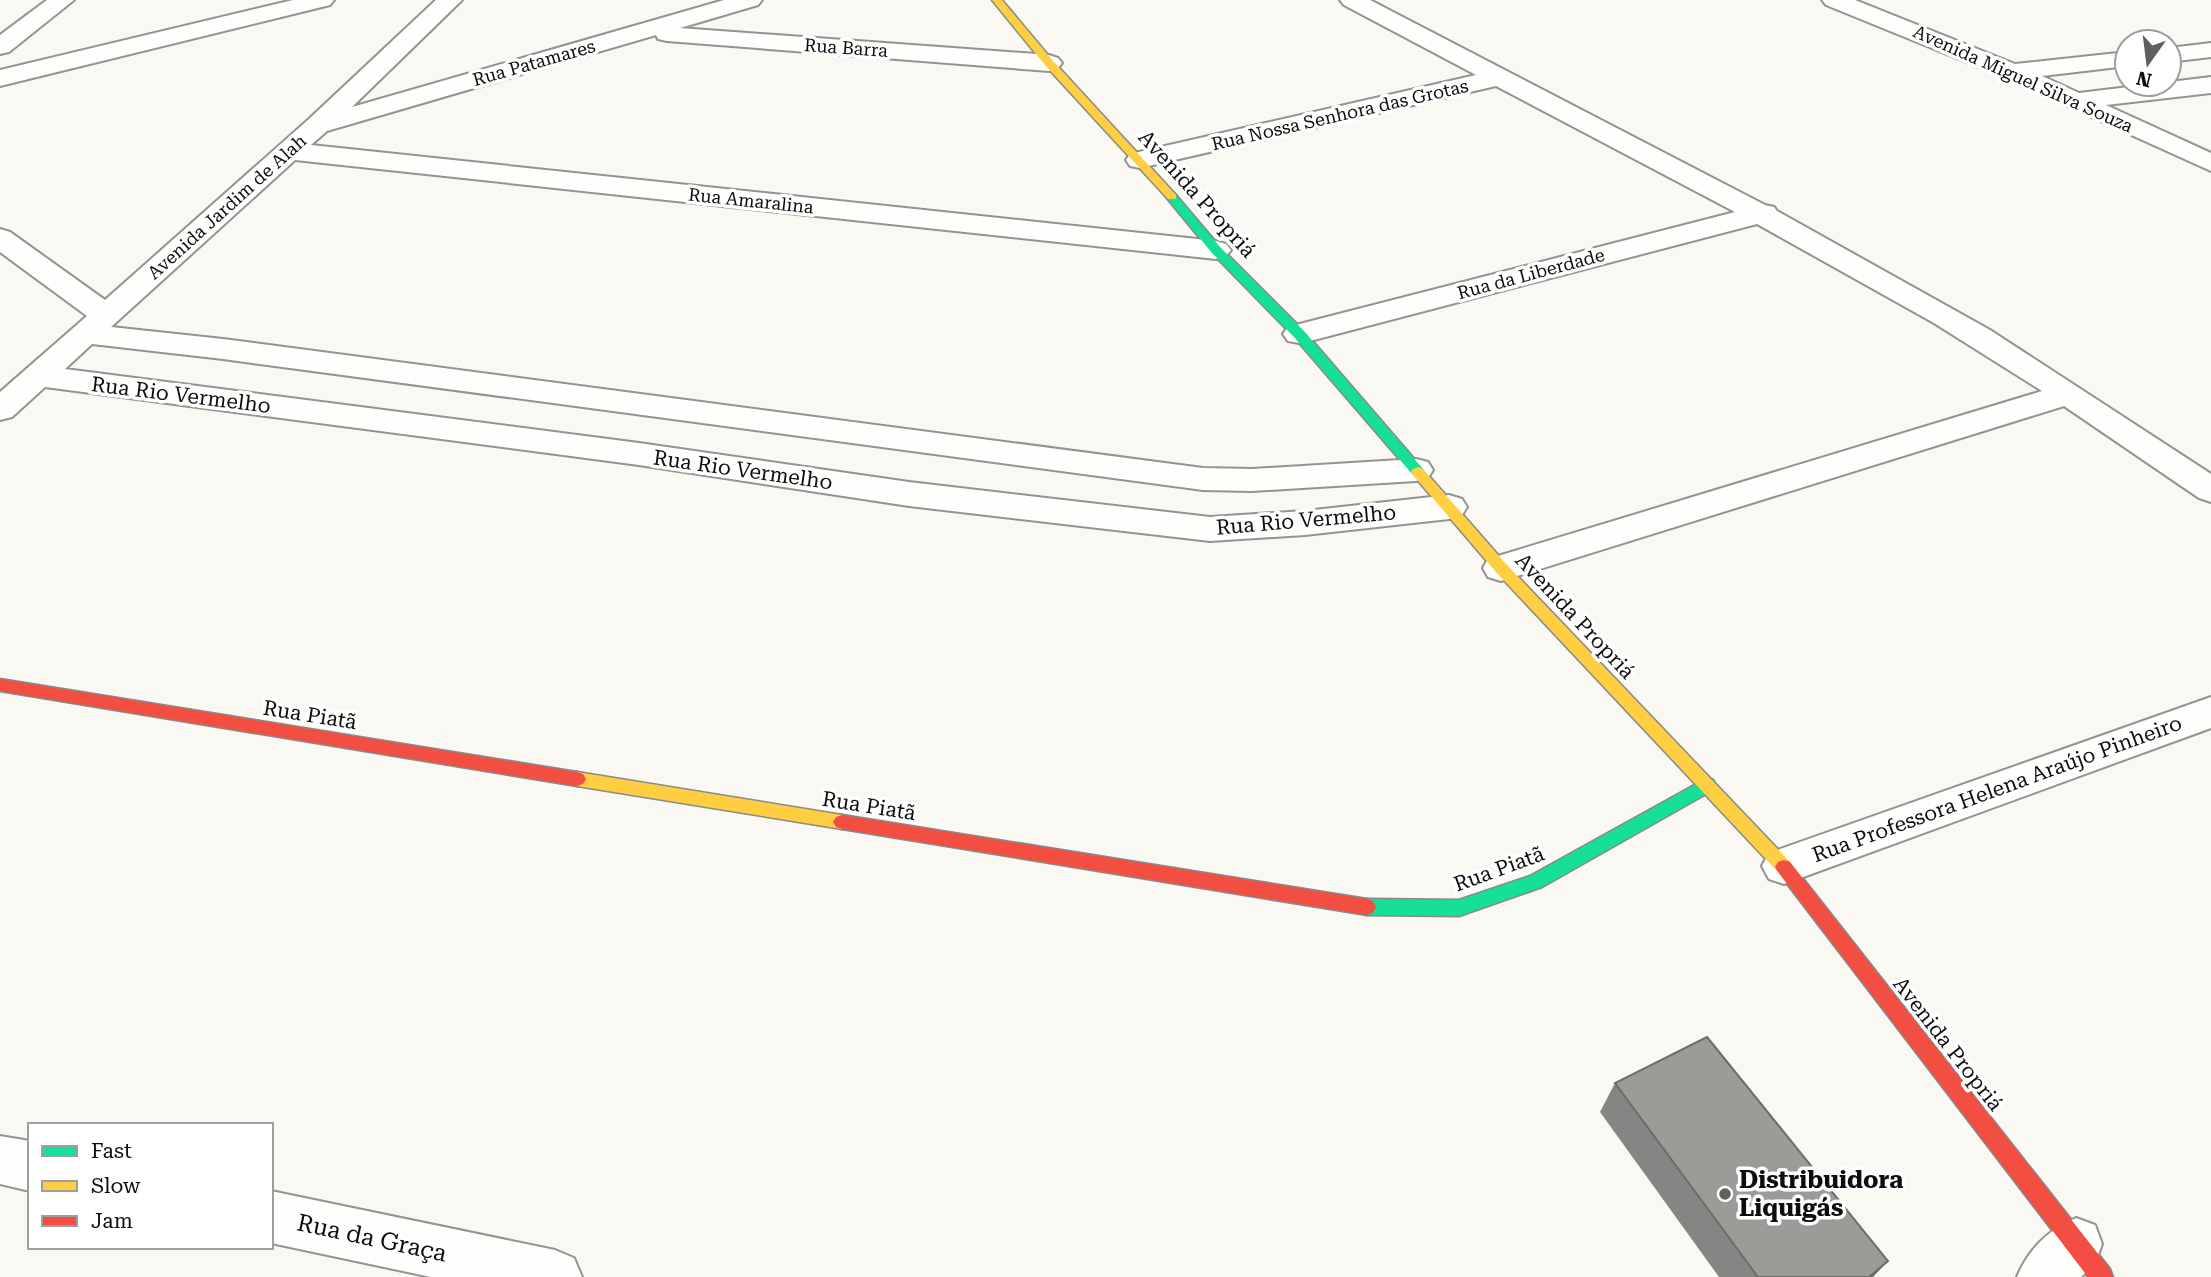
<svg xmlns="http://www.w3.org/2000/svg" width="2211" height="1277" font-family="'Roboto Serif',serif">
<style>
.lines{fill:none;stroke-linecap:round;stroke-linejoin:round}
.street-casing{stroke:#949390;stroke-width:4}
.fast-casing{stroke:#8a8987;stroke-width:3}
.slow-casing{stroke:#8a8987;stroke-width:3}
.jam-casing{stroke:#8a8987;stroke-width:3}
.street{fill:#fefefd;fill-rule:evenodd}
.fast{fill:#16e098;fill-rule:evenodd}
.slow{fill:#ffcf43;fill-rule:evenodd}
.jam{fill:#f24e42;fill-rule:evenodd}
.wall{fill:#878583}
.shaded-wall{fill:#6e6c6a}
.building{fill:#9d9b98;stroke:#6e6c6a;stroke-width:2}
.poi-dot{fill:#605f5d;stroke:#fff;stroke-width:2.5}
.labels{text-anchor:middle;stroke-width:7;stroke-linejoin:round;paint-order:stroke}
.far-street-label{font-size:18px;fill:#0d0d0d;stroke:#fff}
.street-label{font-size:21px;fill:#0d0d0d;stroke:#fff}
.near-poi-label{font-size:24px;font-weight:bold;fill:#0d0d0d;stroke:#fff;text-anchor:start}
.near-street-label{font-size:24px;fill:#0d0d0d;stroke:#fff}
</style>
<rect width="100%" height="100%" fill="#faf8f2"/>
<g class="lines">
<!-- street casing -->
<g class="street-casing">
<path id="street" d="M47,0h27l-65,52 -9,2v-19z
M293,0h41l-4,5 -330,81v-16z
M436,0h26l-110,107 372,-107h38l-4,5 -78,23 369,27 9,3 4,5 -4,5 -9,3 -382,-30 -9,-2 -2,-4 -329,96 -16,14 905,96 10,3 5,6 -5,6 -10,3 -921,-99 -184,167 112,12 980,129 49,1 164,-10 12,3 5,8 -5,8 -12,3 -164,10 -49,-1 -980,-131 -131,-15 -27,25 574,74 270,39 301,35 95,-6 144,-16 13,4 5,8 -5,8 -13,4 -144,16 -95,6 -301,-35 -270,-41 -594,-78 -33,30 -12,3v-28l87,-76 -87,-64v-23l10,3 95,68 204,-181z
M1340,0h30l395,205 9,2 3,4 213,119 221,144v28l-12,-4 -135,-92 -550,171 -13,4 -13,-4 -5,-9 5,-9 554,-168 -108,-68 -177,-99 -447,117 -11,2 -11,-2 -5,-7 5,-7 447,-115 -239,-126 -356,82 -10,-2 -4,-6 4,-6 346,-79 -132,-70z
M1822,0h33l160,64 112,-12v14l-85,10 37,17 132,-16v16l-105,12 105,48v18l-208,-94 -177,-72z
M2211,43v14l-42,5v-14z
M2211,697v31l-427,156 -15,-5 -7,-13 7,-13z
M0,1136l30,5v50l-30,-7z
M271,1191l284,59 19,8 8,19h-151l-160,-34z
M2076,1218l19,7 7,19 -7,19 -14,14h-64c11,-27 32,-48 59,-59z"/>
</g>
<!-- fast casing -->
<g class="fast-casing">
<path id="fast" d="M1172,194l4,1 44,52 84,84 119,138 2,3 -2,3h-10l-119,-138 -82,-84 -46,-56z
M1707,778l6,2 3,5 -3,5 -171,97 -83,29 -92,-1 -6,-2 -3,-6 3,-6 6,-2 92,1 71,-24z"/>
</g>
<!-- slow casing -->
<g class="slow-casing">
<path id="slow" d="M992,0h10l51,61 123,134v4h-8l-123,-134z
M1418,467l5,2 83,95 284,298 3,5 -3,5 -6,2 -6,-2 -282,-300 -83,-97 -2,-3 2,-3z
M577,772l265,43 6,2 3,5 -3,5 -6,2 -265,-43 -6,-2 -3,-5 3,-5z"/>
</g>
<!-- jam casing -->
<g class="jam-casing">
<path id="jam" d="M0,679l577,93 6,2 3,5 -3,5 -6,2 -577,-95z
M842,815l525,84 6,2 3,6 -3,6 -6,2 -525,-86 -6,-2 -3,-5 3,-5z
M1784,860l6,2 320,407 3,8h-25l-310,-405 -3,-5 3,-5z"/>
</g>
<!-- street -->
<use href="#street" class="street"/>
<!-- fast -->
<use href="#fast" class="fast"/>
<!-- slow -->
<use href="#slow" class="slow"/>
<!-- jam -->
<use href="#jam" class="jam"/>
</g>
<!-- wall -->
<path class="wall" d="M1615,1083l258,194h-154l-119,-165z"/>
<!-- shaded-wall -->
<path class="shaded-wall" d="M1888,1261l-15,16h-4z"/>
<!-- building -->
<path class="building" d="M1707,1037l181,224 -19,16h-111l-143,-194z"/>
<!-- markers -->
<circle class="poi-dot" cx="1725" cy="1194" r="7"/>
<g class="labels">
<!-- far-street labels -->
<g class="far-street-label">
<text transform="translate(846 48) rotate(4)" y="6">Rua Barra</text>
<text transform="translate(534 63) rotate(-16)" y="6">Rua Patamares</text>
<text transform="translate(2023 79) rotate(24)" y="6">Avenida Miguel Silva Souza</text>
<text transform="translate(1340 115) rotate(-13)" y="6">Rua Nossa Senhora das Grotas</text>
<text transform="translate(751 201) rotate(6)" y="6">Rua Amaralina</text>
<text transform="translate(227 207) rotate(-42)" y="6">Avenida Jardim de Alah</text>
<text transform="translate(1531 274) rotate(-15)" y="6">Rua da Liberdade</text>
</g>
<!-- street labels -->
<g class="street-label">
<text transform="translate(1197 194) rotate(48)" y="7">Avenida Propriá</text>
<text transform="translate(181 395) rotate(7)" y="7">Rua Rio Vermelho</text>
<text transform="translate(743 470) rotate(8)" y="7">Rua Rio Vermelho</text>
<text transform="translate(1306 520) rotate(-5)" y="7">Rua Rio Vermelho</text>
<text transform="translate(1575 616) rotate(47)" y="7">Avenida Propriá</text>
<text transform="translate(310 715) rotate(9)" y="7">Rua Piatã</text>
<text transform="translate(1997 789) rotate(-20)" y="7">Rua Professora Helena Araújo Pinheiro</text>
<text transform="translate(869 806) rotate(9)" y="7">Rua Piatã</text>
<text transform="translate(1499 869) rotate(-20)" y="7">Rua Piatã</text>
<text transform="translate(1948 1044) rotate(52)" y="7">Avenida Propriá</text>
</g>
<!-- near-poi labels -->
<g class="near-poi-label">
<text x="1739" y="1188">Distribuidora<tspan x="1739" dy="28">Liquigás</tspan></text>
</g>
<!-- near-street labels -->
<g class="near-street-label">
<text transform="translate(372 1238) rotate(12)" y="8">Rua da Graça</text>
</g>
</g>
<!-- legend -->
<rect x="28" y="1123" width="245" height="126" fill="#ffffff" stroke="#9e9e9e" stroke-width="2"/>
<rect x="42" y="1146" width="35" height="10" fill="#16e098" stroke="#9e9e9e" stroke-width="2"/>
<text x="91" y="1158" font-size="21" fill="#0d0d0d">Fast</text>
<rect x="42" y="1181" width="35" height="10" fill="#ffcf43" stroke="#9e9e9e" stroke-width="2"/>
<text x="91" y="1193" font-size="21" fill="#0d0d0d">Slow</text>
<rect x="42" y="1216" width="35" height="10" fill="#f24e42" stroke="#9e9e9e" stroke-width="2"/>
<text x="91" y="1228" font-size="21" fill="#0d0d0d">Jam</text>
<!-- north arrow -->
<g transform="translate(2148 63) rotate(194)"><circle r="33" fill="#ffffff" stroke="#9e9e9e" stroke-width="2"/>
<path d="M0-5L12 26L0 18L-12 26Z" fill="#605f5d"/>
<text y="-10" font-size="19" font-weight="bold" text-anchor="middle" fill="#0d0d0d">N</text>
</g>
</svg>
